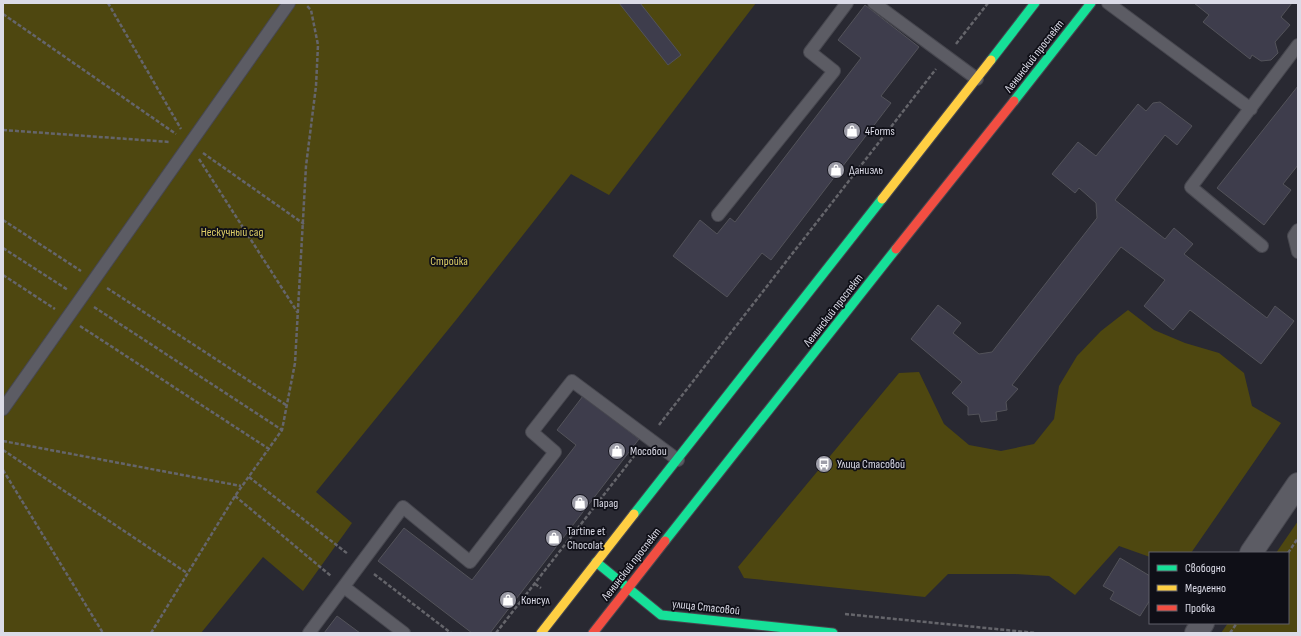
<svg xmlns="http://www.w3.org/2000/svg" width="1301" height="636" font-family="'Sofia Sans Condensed',sans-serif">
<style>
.green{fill:#4e4710}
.building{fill:#3e3d4c;stroke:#53535a}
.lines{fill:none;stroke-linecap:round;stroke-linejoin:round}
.lane-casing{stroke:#47474f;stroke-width:14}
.street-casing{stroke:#47474f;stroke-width:24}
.fast-casing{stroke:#47474f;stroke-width:11}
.slow-casing{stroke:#47474f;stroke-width:11}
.jam-casing{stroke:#47474f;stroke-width:11}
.path{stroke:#65656b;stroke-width:2.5;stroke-dasharray:4 2;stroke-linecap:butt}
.lane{stroke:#5c5c64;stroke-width:12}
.street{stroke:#5c5c64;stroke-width:22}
.fast{stroke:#16e098;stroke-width:9}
.slow{stroke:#ffcf43;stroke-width:9}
.jam{stroke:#f24e42;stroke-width:9}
.labels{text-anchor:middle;stroke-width:3.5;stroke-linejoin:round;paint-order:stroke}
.street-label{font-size:12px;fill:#dbdbe7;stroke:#0f0f17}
.poi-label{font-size:12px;fill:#dbdbe7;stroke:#0f0f17;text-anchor:start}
.park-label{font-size:12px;fill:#ddce66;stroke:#0f0f17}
</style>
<rect width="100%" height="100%" fill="#292932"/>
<!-- green -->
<path class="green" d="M3,3h753l-147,192 -38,-21 -115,146 -140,172 36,31 -49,68 -40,-34 -62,76h-198z
M1128,310l26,20 31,13 34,10 25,20 8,33 29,17 -90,130h-41v4l-31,-11 -44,49 -26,-19 -34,-2h-67l-23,23 -181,-19 -6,-11 161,-194 20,-1 25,52 25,21 32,6 33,-7 20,-25 5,-33 18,-30 24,-25z
M1298,521v112h-77l7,-10h60v-70h-12z"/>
<!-- building -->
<path class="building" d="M619,3h21l41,52 -13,10z
M1194,3h98l-11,14 9,8 -15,17 3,11 -7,7 -10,1 -9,-6 -2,4 -47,-37 6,-7z
M865,5l54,42 -38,49 10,7 -120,157 -9,-7 -35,44 -54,-41 27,-36 17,14 13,-16 5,4 126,-164 -23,-18z
M1298,86v79l-15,19 8,6 -27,35 -47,-37z
M1160,102l32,24 -15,19 -12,-10 -50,65 50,39 9,-11 19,16 -9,10 83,64 8,-12 19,15 -33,43 -71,-54 -17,20 -29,-24 21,-26 -44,-33 -109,138 6,4 -12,13 1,8 -11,2 1,8 -16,2 -2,-8 -11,1v-8l-16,-14 10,-11 -51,-43 27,-34 23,18 -8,10 26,21 13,-2 105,-134 -1,-15 -17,-15 -4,5 -23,-19 26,-32 18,14 42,-52 8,7 7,-8z
M583,396l56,43 -149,194h-18l-94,-72 26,-33 68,52 104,-135 -19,-15z
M1120,558l30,18v24l-10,16 -30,-17 4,-7 -11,-6z
M337,616l23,17h-36z"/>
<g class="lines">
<!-- lane casing -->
<g class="lane-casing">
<path id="lane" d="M874,3l103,76
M1108,3l143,106
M718,215l116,-144 -24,-19 37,-49
M1298,230l-4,6 4,16
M1262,246l-71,-59 107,-142
M3,409l286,-406
M344,587l60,46
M309,633l94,-126 67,55 85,-110 -23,-20 40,-51 106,79"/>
</g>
<!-- street casing -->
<g class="street-casing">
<path id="street" d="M1251,553l47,-69
M1196,633l7,-10"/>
</g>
<!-- fast casing -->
<g class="fast-casing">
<path id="fast" d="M991,60l44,-57
M1014,101l77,-98
M634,514l248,-315
M665,541l231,-292
M596,562l65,53 172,18"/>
</g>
<!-- slow casing -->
<g class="slow-casing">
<path id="slow" d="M882,199l109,-139
M541,633l93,-119"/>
</g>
<!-- jam casing -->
<g class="jam-casing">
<path id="jam" d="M896,249l118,-148
M593,633l72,-92"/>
</g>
<!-- path -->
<path class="path" d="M108,3l73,126
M3,14l173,120
M956,44l32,-41
M3,130l167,12
M203,153l101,71
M199,159l99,154
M3,220l78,51
M3,248l65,42
M3,275l52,34
M107,288l179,117
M94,307l188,123
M80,326l189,123
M659,425l277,-356
M3,441l238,45
M3,450l184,123
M3,470l100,163
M249,477l99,77
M235,496l96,80
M1288,553l10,-15
M374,574l77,59
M535,584l6,4
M845,614l191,19
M151,633l84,-137 47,-66 13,-67 11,-197 10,-80 2,-41 -7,-35 -5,-5
M496,633l142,-182
M1230,633l7,-10"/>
<!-- lane -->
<use href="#lane" class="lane"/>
<!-- street -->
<use href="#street" class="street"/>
<!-- fast -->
<use href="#fast" class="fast"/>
<!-- slow -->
<use href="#slow" class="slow"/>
<!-- jam -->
<use href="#jam" class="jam"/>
</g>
<!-- icons -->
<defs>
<g id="shop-disc" transform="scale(0.9)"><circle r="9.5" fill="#9d9da8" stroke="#0f0f17"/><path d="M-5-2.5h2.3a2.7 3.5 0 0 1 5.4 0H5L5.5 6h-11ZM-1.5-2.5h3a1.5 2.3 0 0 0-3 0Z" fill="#fff"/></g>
<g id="bus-disc" transform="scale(0.9)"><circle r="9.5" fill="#9d9da8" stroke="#0f0f17"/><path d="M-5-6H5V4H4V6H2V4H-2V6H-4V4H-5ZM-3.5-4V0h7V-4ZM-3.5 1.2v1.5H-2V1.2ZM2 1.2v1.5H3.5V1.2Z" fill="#fff"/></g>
</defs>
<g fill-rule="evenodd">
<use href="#shop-disc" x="852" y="131"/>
<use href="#shop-disc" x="836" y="170"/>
<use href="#shop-disc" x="617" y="451"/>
<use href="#bus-disc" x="824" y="464"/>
<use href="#shop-disc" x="580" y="503"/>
<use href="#shop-disc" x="554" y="538"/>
<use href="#shop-disc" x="508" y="600"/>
</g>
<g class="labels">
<!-- street labels -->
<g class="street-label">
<text transform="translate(1034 56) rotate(-52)" y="4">Ленинский проспект</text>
<text transform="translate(833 310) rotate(-52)" y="4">Ленинский проспект</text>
<text transform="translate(631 564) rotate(-52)" y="4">Ленинский проспект</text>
<text transform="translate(706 607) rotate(6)" y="4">улица Стасовой</text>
</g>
<!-- poi labels -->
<g class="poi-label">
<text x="865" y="135">4Forms</text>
<text x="849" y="174">Даниэль</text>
<text x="630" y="455">Мособои</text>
<text x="837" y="468">Улица Стасовой</text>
<text x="593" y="507">Парад</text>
<text x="567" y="535">Tartine et<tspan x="567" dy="14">Chocolat</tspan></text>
<text x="521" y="604">Консул</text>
</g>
<!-- park labels -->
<g class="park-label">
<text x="232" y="236">Нескучный сад</text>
<text x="449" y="265">Стройка</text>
</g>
</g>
<!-- border -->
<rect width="1301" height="636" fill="none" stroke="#dbdbe7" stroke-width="8"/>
<!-- legend -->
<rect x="1149" y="552" width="140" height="72" fill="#0f0f17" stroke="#61616a"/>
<rect x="1157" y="565" width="20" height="6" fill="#16e098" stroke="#61616a"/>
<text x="1185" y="572" font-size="12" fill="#dbdbe7">Свободно</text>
<rect x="1157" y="585" width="20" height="6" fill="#ffcf43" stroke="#61616a"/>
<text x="1185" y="592" font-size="12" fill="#dbdbe7">Медленно</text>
<rect x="1157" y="605" width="20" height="6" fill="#f24e42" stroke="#61616a"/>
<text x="1185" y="612" font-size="12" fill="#dbdbe7">Пробка</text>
</svg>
